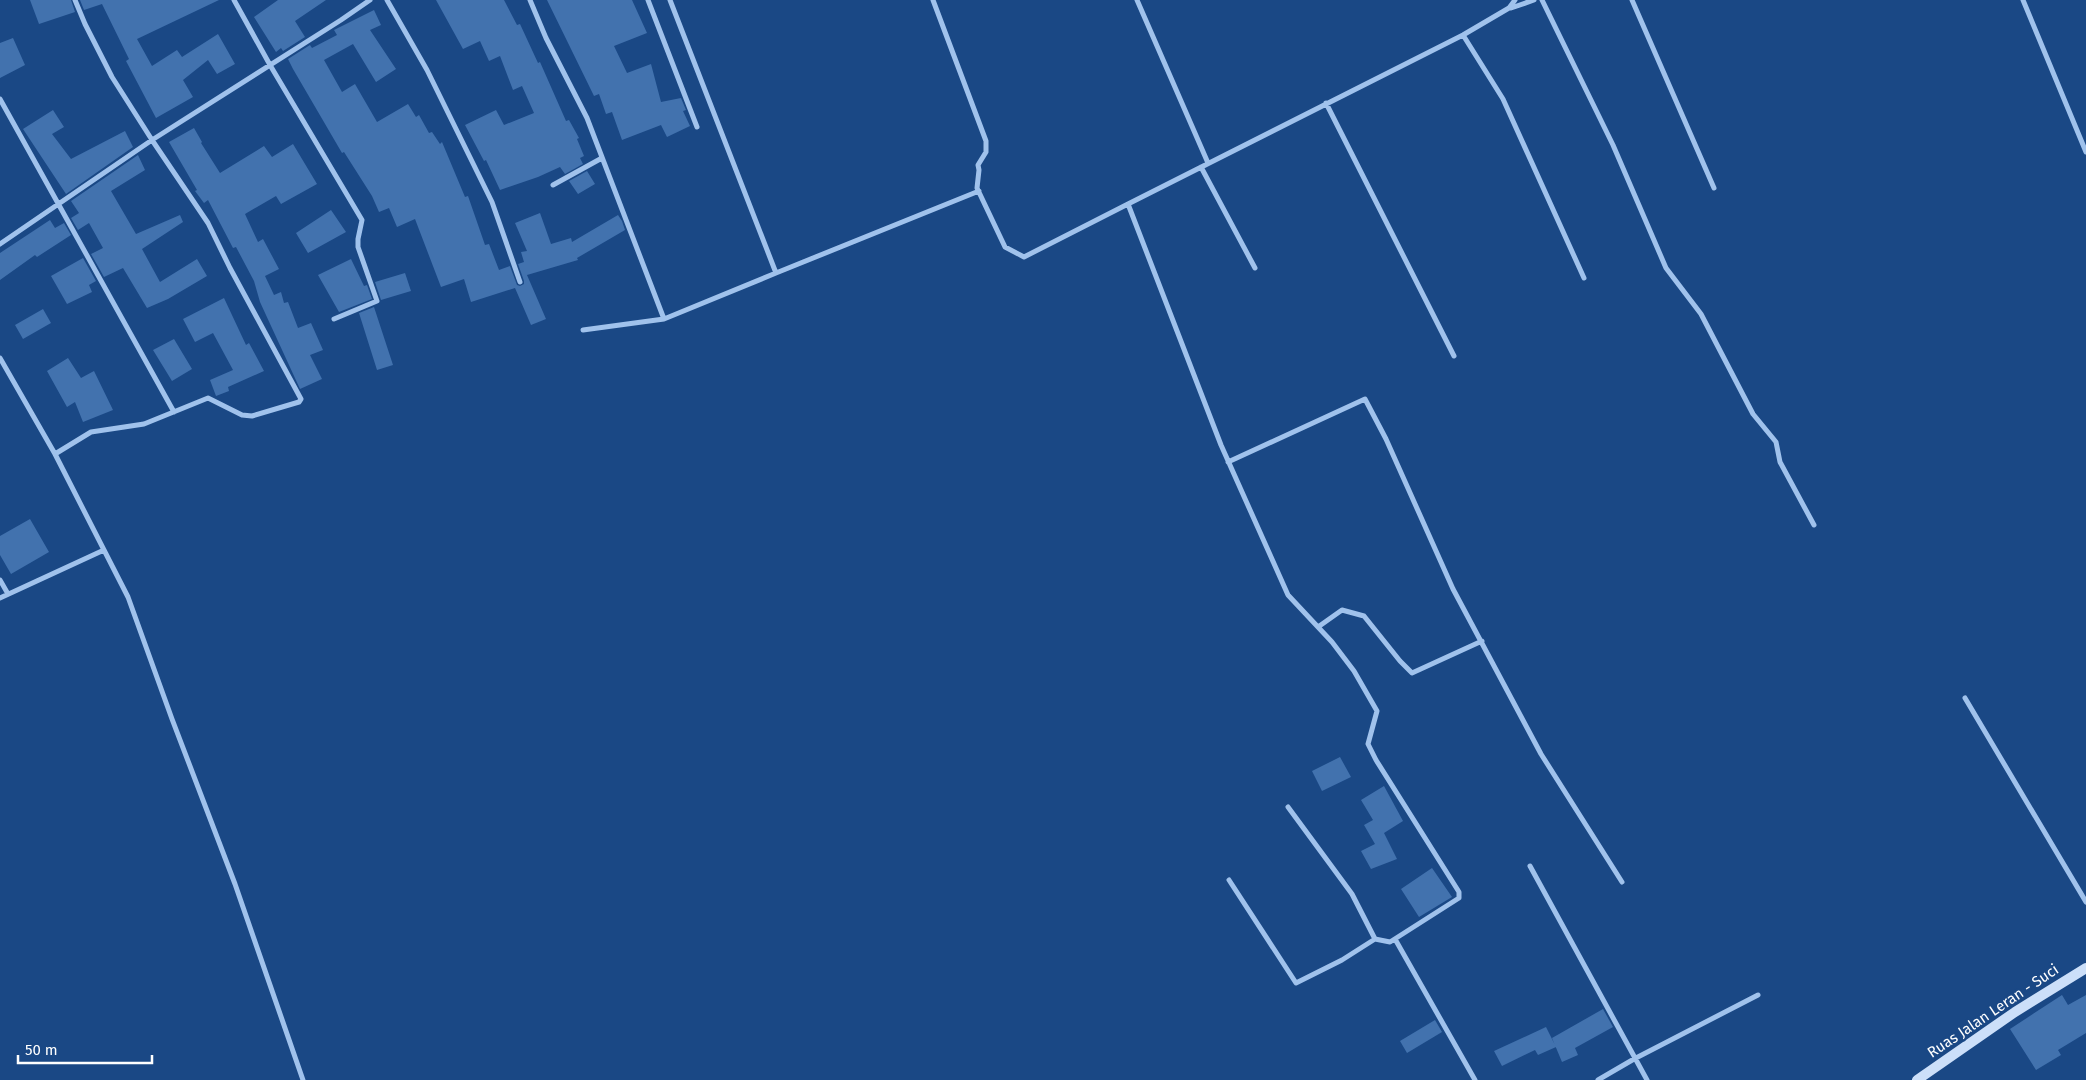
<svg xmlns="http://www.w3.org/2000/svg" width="2086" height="1080" font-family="'Fira Sans',sans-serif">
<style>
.building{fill:#4272ae}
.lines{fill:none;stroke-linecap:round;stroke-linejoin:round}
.minor{stroke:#a0c2ec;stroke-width:5}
.secondary{stroke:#ccdff9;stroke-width:10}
.labels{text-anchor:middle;stroke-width:4.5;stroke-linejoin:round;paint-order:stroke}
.street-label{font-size:15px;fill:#fff;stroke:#1a4885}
</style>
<rect width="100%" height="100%" fill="#1a4885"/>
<!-- building -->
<path class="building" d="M30,0h41l4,12 -36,12z
M80,0h139l-82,39 15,27 25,-16 5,7 36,-23 17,30 -18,10 -9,-14 -25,20 10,17 -37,21 -30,-57 3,-2 -27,-55 -18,6z
M278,0h48l-31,21 10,16 -22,14 -2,-3 -5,4 -22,-35z
M436,0h68l13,25 3,-1 18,39 2,-1 26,59 3,-1 10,18 -2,1 7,17 -4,2 3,6 -18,10 -5,-7 -22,10 -38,13 -14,-30 -2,1 -19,-36 31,-15 8,15 30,-12 -12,-27 -9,4 -13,-34 -11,5 -9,-20 -17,8z
M547,0h85l15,33 -33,13 13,27 24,-9 10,38 20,-4 5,12 -3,1 7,15 -23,11 -6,-12 -39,15 -10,-28 -6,2 -7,-20 -5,2z
M374,10l7,15 -11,5 26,39 -20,13 -23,-38 -29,16 18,32 13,-8 22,38 31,-18 8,13 3,-2 10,18 3,-1 8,12 2,-2 23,55 3,-1 17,49 4,-1 10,26 11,-4 7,19 3,1 4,-2v-3l-6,-17 6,-2 -3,-10 6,-1 -12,-28 25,-10 11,31 20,-6 1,4 46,-27 4,6 3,9 -48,28 1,2 -51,15 19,44 -15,6 -16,-37 -44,14 -7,-23 -23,8 -26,-68 -18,8 -8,-19 -10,4 -7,-16 -28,-44 -2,1 -49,-84 -5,-10 22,-14 2,3 25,-13 -3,-5z
M13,38l12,27 -25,13v-35z
M53,110l11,17 -12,7 19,25 54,-28 8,16 -67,47 -43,-65z
M194,128l8,14 -1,1 19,30 44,-27 8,11 21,-13 24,40 -36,20 -5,-8 -31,18 13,28 5,-3 16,30 -14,7 9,19 7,-3 3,11 4,-1 10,26 13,-5 12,27 -13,5 12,24 -22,10 -40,-87 -6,-21 -18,-34 -3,1 -25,-48 -4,3 -9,-12 2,-1 -28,-48z
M138,155l7,15 -34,21 25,43 44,-19 3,7 -41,27 18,33 37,-23 10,17 -39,23 -21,9 -24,-40 -19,9 -13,-23 12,-6 -14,-25 -11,7 -7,-12 8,-5 -8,-12z
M587,171l8,13 -17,10 -9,-13z
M331,210l15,22 -38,21 -12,-20z
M50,220l5,8 9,-5 7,12 -34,22 -2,-2 -35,25v-27z
M83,258l13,23 -7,4 3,7 -25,12 -16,-28z
M351,259l13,27 3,-1 5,14 -33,13 -21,-37z
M405,273l6,18 -30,9 -6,-18z
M224,298l22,47 3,-2 15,28 -36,16 1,4 -13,5 -6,-16 23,-10 -20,-37 -18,9 -12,-23z
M374,307l19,58 -16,5 -18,-57z
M43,309l8,14 -28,16 -8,-14z
M174,339l18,30 -20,12 -19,-31z
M68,358l13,20 13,-7 19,39 -30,12 -8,-20 -8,5 -20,-36z
M30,519l19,33 -38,22 -11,-19v-19z
M1340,757l11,20 -29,14 -10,-20z
M1384,786l19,35 -19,12 13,26 -26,10 -10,-18 14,-7 -11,-19 9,-5 -12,-20z
M1432,868l20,29 -33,20 -18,-28z
M2062,995l6,10 18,-10v38l-28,17 3,5 -25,15 -26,-41z
M1603,1009l10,18 -38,21 3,7 -16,7 -10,-24z
M1435,1020l7,12 -35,21 -7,-12z
M1546,1027l10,20 -18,8 -3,-5 -33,16 -8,-15z"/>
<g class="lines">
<!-- minor -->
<path class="minor" d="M234,0l36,65 92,155 -4,19v8l19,54 -43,18
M387,0l40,70 65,132 28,80
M530,0l16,38 41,80 77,201
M648,0l49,127
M933,0l53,141v11l-8,13 1,5 -2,18 28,59 19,10 104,-53 93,241 67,150 44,47 22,29 23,40 -9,33 8,16 83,132v6l-69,44 -15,-3 -23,-45 -64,-87
M1137,0l71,163
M1542,0l71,145 53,123 35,46 52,100 23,28 4,20 34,63
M1632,0l82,188
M2023,0l63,152
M1511,8l23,-8
M1463,35l40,64 81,179
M0,99l174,313
M1326,103l128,253
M1201,167l54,101
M553,185l49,-27
M1128,204l335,-169 46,-27 6,-8
M0,244l152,-104 189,-120 29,-20
M776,273l203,-82
M583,330l81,-11 112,-46 -106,-273
M0,358l55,96 73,143 44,122 63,165 68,196
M55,454l36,-22 53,-8 64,-26 34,17 10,1 47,-14 2,-3 -71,-131 -22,-45 -56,-83 -40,-63 -27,-53 -10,-24
M1228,462l137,-63 21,40 67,150 88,165 81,128
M0,580l8,14
M0,598l104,-48
M1318,627l24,-17 22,6 36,45 12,12 70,-32
M1965,698l121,204
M1530,866l117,214
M1229,880l67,103 46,-23 33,-21
M1395,939l80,141
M1598,1080l36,-21 124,-64"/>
<!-- secondary -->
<path class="secondary" d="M1917,1080l98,-68 71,-44"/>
</g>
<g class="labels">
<!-- street labels -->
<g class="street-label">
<text transform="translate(1993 1011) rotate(-34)" y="5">Ruas Jalan Leran - Suci</text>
</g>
</g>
<!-- scale -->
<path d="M18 1055v8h134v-8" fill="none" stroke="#ffffff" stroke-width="2.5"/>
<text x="25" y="1055" font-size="15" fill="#ffffff" stroke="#1a4885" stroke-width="4" paint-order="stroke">50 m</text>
</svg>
